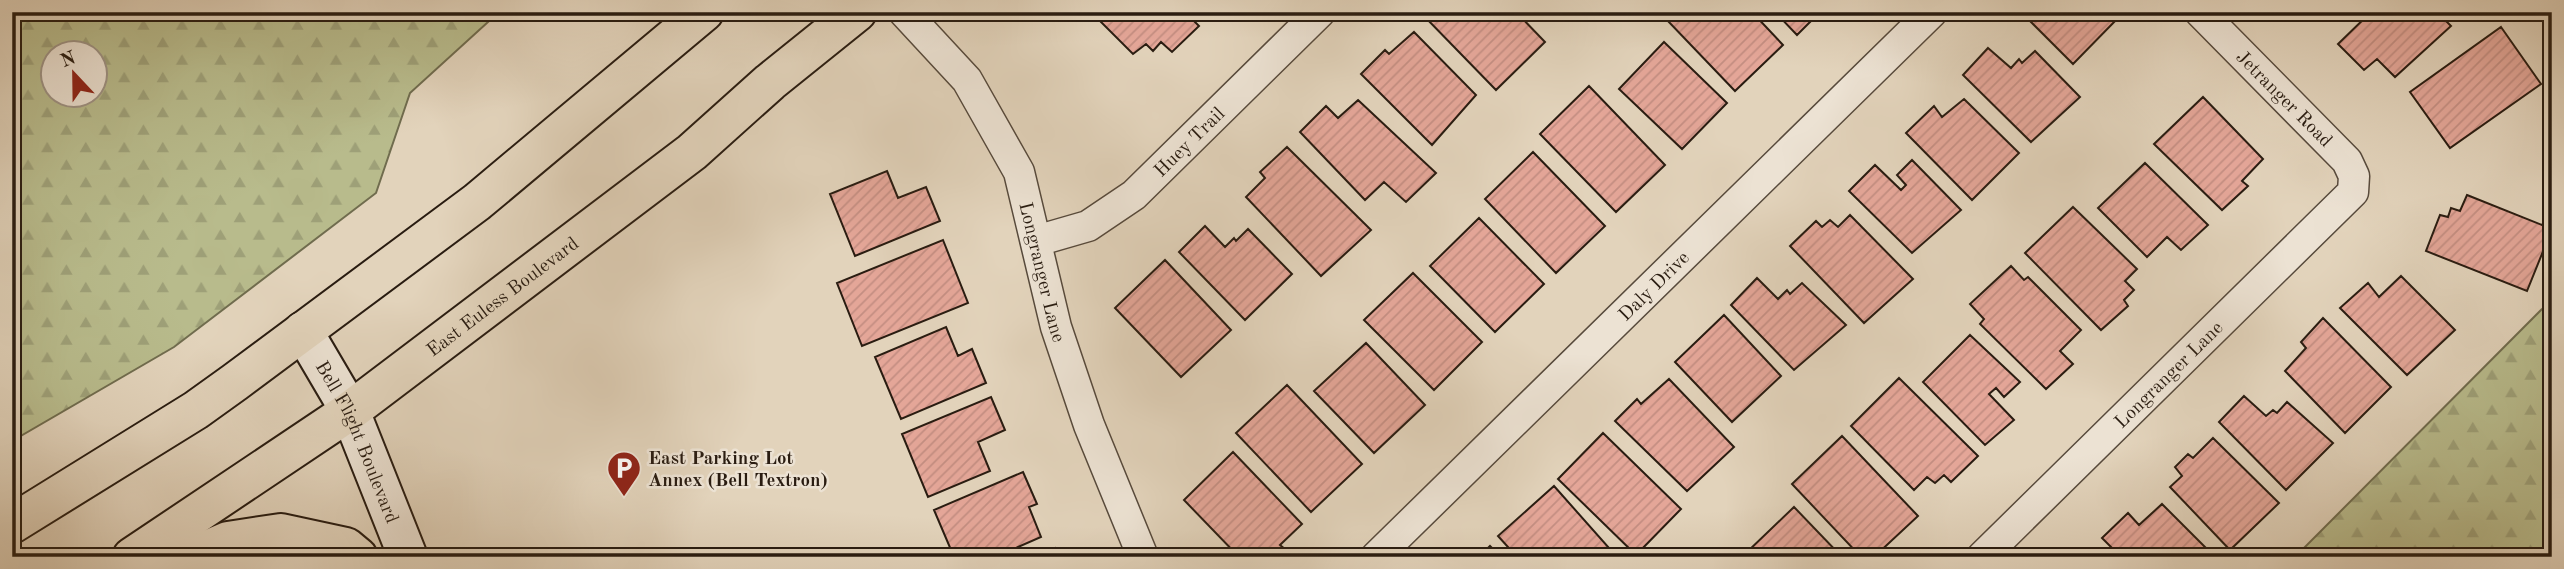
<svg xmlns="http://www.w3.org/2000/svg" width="2564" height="569" font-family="'Old Standard TT',serif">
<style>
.forest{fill:url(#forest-firs);stroke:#706c4e;stroke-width:2;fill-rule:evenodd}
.building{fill:url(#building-hatch);stroke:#291c11;stroke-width:2}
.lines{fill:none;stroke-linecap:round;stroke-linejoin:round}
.street-casing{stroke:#574a3c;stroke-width:33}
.secondary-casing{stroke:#291c11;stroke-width:42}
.primary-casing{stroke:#291c11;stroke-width:42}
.street{stroke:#ece2d3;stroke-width:30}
.secondary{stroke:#ece2d3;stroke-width:38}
.primary{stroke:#e2d3bb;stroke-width:38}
.labels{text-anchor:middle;stroke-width:5;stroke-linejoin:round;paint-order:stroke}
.street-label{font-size:19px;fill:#291c11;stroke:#ece2d3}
.poi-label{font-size:19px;font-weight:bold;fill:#291c11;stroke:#ece2d3;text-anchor:start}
</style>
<defs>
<pattern id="forest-firs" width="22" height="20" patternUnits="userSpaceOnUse" patternTransform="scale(1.75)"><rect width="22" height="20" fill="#b8bb8c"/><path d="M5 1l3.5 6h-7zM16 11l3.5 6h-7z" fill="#9ea078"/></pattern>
<pattern id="building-hatch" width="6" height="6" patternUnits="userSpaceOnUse" patternTransform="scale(1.75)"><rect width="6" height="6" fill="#e4a698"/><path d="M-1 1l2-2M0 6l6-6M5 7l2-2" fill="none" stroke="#c48e82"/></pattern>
</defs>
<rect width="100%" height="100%" fill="#e2d3bb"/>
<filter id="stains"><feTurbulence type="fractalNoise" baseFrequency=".00286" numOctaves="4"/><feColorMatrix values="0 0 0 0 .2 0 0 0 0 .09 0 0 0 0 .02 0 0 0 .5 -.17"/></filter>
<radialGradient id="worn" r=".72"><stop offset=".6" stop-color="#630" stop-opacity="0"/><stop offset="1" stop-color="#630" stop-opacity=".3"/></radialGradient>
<!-- forest -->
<path class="forest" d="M12,12h487l-89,81 -34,100 -202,154 -162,94zM52,52h42v42h-42z
M2552,299v258h-257z"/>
<!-- building -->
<path class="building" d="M1091,12h94l14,14 -27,26 -11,-10 -8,9 -7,-7 -13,10z
M1424,12h92l29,30 -49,48 -74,-76z
M1673,12h79l31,33 -48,46 -69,-72z
M1775,12h45l-23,23z
M2036,12h80l4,4 -47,48 -45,-45z
M2371,12h66l14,14 -56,51 -18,-18 -13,11 -26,-26z
M2501,27l40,57 -91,64 -40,-56z
M1414,32l62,63 -44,50 -71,-71 24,-24 4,4z
M1664,42l63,61 -45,46 -63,-60z
M1988,48l23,20 8,-9 3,4 13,-12 45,46 -49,45 -68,-67z
M1589,86l76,79 -49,47 -76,-78z
M2203,97l60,62 -21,22 6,5 -26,24 -68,-66z
M1964,99l55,54 -47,47 -66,-67 28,-27 8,11z
M1358,100l78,73 -30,29 -22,-20 -19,18 -65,-68 26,-26 12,12z
M1287,147l84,83 -50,46 -75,-79 19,-19 -5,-6z
M1533,152l72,74 -49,47 -71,-74z
M1912,160l49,50 -49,43 -63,-62 26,-26 26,25 5,-5 -9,-10z
M2145,163l63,62 -27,25 -14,-13 -20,20 -49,-49z
M887,171l11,27 28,-11 14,34 -85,35 -25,-62z
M2467,195l85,34 -25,62 -101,-40 14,-36 8,2 3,-9 9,3z
M2073,207l64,62 -12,12 9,9 -10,10 4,6 -27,24 -76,-77z
M1850,215l63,64 -49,44 -74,-77 26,-25 6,6 8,-7 8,7z
M1479,218l65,66 -49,48 -65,-66z
M1205,226l20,21 9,-9 2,3 12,-12 44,45 -47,46 -66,-68z
M943,240l25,63 -106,43 -25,-63z
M1165,260l66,70 -50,47 -66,-69z
M2011,266l13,14 4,-3 53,53 -21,21 13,13 -27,25 -66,-65 4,-5 -14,-15z
M1413,273l69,69 -48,48 -70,-70z
M2401,276l54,54 -48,45 -67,-67 28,-25 11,14z
M1757,278l21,21 9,-9 3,4 12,-11 44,42 -52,45 -63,-65z
M1724,315l57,61 -49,46 -57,-60z
M2323,318l68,69 -46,46 -60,-62 21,-23 -5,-6z
M946,327l12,29 14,-7 14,34 -85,36 -26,-62z
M1970,335l50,47 -16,15 -8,-9 -7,6 25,26 -29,25 -62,-63z
M1366,343l59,62 -51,48 -60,-62z
M1899,378l79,78 -27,26 -7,-7 -9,8 -8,-6 -13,13 -63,-64z
M1669,379l65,68 -47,44 -72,-70 22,-22 4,5z
M1287,385l75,79 -51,48 -75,-79z
M2244,396l22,20 7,-6 4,3 10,-11 46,41 -47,47 -67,-68z
M991,397l14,33 -27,12 12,29 -62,26 -26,-63z
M1603,433l78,76 -45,46 -78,-76z
M1842,436l76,80 -44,41h-13l-69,-73z
M2213,438l66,65 -49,47 -60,-63 12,-11 -7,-9 13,-13 5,4z
M1233,452l69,72 -22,21 5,4 -8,8h-38l-55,-57z
M1023,472l14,32 -8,3 12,30 -46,20h-41l-20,-47z
M1554,486l63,71h-100l-19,-21z
M2162,504l53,53h-94l-19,-19 26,-25 11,12z
M1794,507l48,50h-92l-4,-4z
M1490,546l11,11h-22z
M1055,548l3,9h-26z"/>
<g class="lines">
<!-- street casing -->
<g class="street-casing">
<g id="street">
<path id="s1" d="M904,12l63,68 52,92 37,155 33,98 54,132"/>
<path id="s2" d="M1036,241l52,-15 46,-31 186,-183"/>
<path id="s3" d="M1376,557l556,-545"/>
<path id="s4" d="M1982,557l371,-365 1,-16 -7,-15 -147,-149"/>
</g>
</g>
<!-- secondary casing -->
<g class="secondary-casing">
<g id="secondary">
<path id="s5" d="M303,331l47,80 58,146"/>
</g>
</g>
<!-- primary casing -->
<g class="primary-casing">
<g id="primary">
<path d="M12,524l184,-114 39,-28 242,-180 227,-190"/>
<path id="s6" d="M132,557l218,-146 342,-259 78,-70 87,-70"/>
<path d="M191,557l37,-16 53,-8 65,14 12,10"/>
</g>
</g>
<!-- street -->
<use href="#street" class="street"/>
<!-- secondary -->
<use href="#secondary" class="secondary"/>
<!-- primary -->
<use href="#primary" class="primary"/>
</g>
<!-- icons -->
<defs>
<g id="parking-pin" transform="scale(1.75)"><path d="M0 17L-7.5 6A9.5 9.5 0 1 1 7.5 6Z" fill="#8f2418" stroke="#ece2d3"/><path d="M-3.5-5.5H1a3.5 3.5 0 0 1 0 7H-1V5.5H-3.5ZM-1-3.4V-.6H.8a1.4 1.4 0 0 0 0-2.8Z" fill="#fff"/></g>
</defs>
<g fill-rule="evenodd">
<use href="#parking-pin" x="624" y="468"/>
</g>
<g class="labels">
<!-- street labels -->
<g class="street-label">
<text transform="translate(2285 98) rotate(45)" y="7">Jetranger Road</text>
<text dy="7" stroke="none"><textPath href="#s2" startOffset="186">Huey Trail</textPath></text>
<text dy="7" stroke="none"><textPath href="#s1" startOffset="301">Longranger Lane</textPath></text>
<text dy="7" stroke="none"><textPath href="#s3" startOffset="388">Daly Drive</textPath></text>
<text dy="7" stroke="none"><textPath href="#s6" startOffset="453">East Euless Boulevard</textPath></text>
<text dy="7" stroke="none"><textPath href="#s4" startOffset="261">Longranger Lane</textPath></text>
<text dy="7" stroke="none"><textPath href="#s5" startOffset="124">Bell Flight Boulevard</textPath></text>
</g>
<!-- poi labels -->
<g class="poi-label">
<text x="648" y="464">East Parking Lot<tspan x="648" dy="22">Annex (Bell Textron)</tspan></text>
</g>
</g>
<!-- margin -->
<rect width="2564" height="569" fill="none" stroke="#e2d3bb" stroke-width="42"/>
<rect x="14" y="14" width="2536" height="541" fill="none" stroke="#291c11" stroke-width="3.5"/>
<rect x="21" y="21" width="2522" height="527" fill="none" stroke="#291c11" stroke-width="2"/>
<!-- north arrow -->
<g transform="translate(74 74) rotate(338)"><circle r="33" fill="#ece2d3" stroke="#9e9385" stroke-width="2"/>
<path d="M0-5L12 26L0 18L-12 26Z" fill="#8f2418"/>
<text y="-10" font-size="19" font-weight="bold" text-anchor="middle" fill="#291c11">N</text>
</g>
<rect width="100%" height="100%" filter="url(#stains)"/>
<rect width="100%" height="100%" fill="url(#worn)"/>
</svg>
